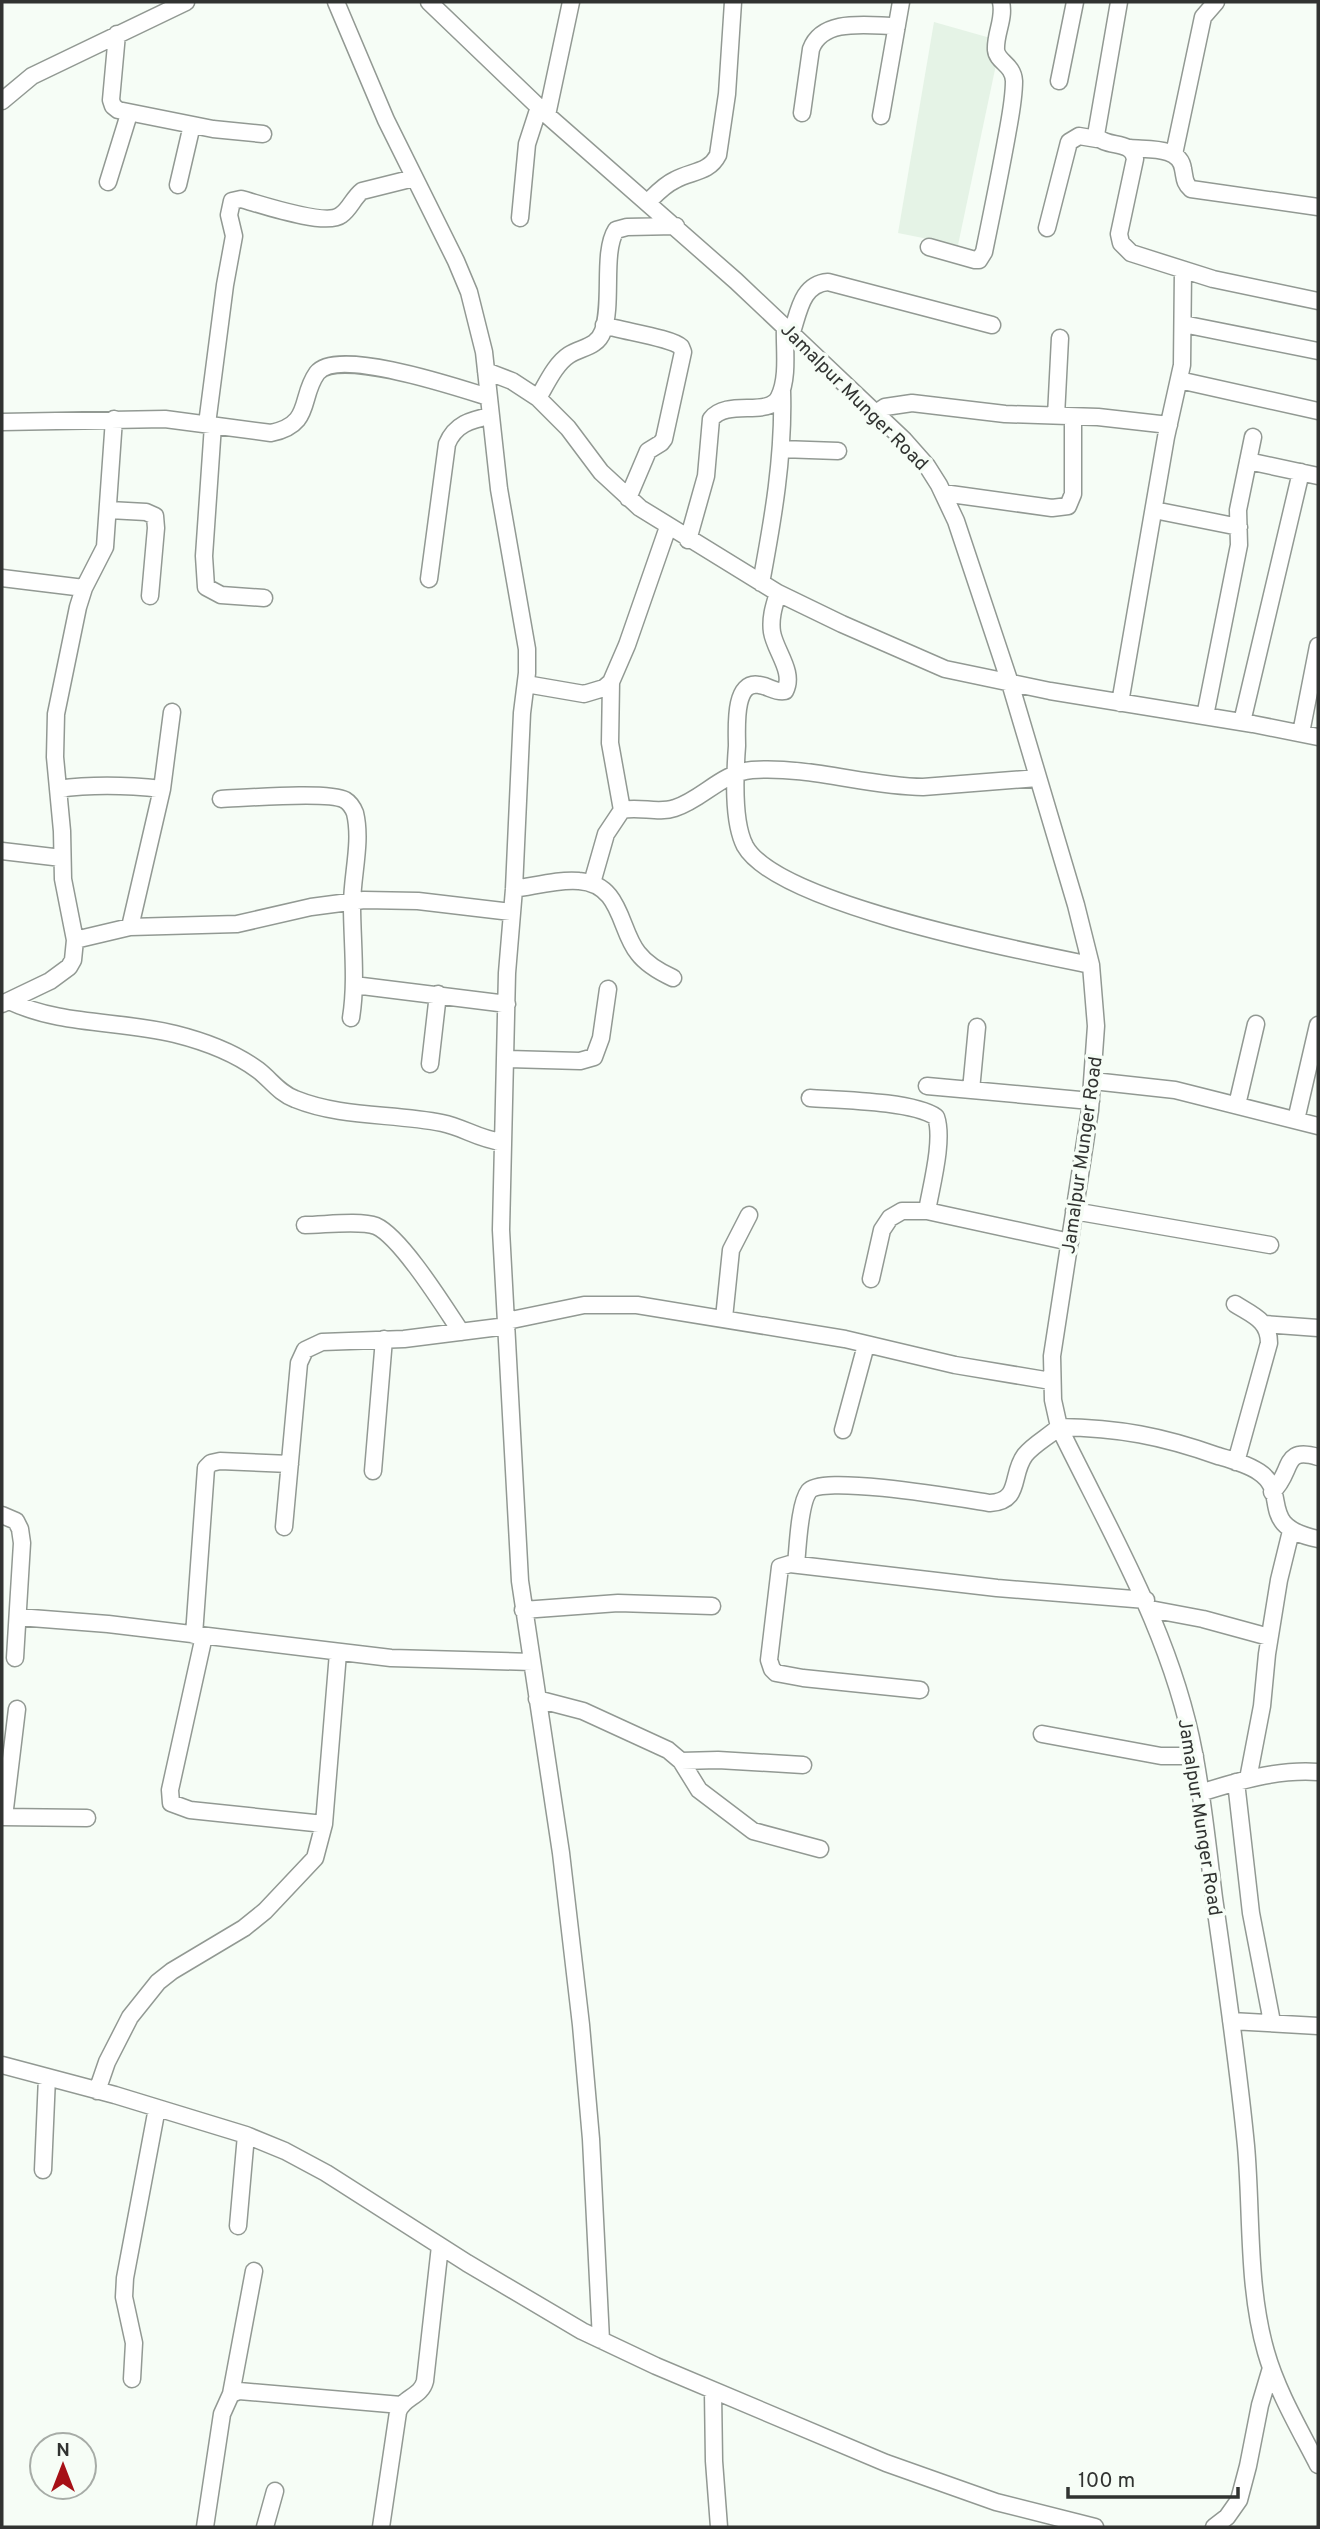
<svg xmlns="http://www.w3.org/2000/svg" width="1320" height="2529" font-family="Overpass,sans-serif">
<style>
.built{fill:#e5f3e6}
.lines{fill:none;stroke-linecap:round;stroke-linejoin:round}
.minor-casing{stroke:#929993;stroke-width:19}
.minor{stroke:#fff;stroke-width:16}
.labels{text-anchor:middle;stroke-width:7;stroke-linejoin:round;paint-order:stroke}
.street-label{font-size:19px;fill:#313331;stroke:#f6fdf6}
</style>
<rect width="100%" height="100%" fill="#f6fdf6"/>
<!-- built -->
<path class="built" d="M934,22l67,19 -43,204 -60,-12z"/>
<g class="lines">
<!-- minor casing -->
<g class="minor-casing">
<path id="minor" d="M336,2l50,118 70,141 13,31 15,60 15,137 28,160v24l-5,40 -8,176 -7,84 -6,257 19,351 41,272 20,172 10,114 10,201
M429,2l118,113 189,166 168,159 23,26 12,19 17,36 54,162 66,222 15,60 5,61 -6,84 -38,246 1,44 6,27c52,107 113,208 135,326 9,47 14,97 20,145 12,83 24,165 32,248 6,68 1,140 20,206 11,39 33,76 52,113
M1119,2l-23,133c9,14 36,4 39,24l-16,75 2,9 10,10 82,26 105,22
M117,34l-6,66 2,6 5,4 95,19 50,5
M1059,81l16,-79
M2,101l30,-25 154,-74
M802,113l9,-64c12,-32 58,-23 86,-23
M547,115l24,-113
M881,116l20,-114
M1130,148c18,2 50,-2 53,21 2,9 1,14 8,20l127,18
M1174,154l29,-137 13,-15
M108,182l21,-68
M178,185l14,-60
M648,202c8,-8 16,-17 27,-22 16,-9 34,-7 43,-25l9,-61 6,-92
M520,218l7,-74 12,-37
M1047,228l22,-86 10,-6 18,3
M929,247l46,13h4l5,-8c8,-39 16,-78 23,-117 3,-17 7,-36 7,-54 -1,-17 -17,-19 -18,-31 -1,-17 9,-31 5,-48
M1183,324l135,27
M604,325c17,6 68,13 77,22l2,5 -19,87 -3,4 -13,8 -20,47
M792,332c7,-21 10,-48 36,-50l164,43
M486,371l26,10 26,17 30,30 33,44 39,36 138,85 64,31 103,45 105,22 203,33 65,13
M1179,380l139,31
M538,398c8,-13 17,-34 31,-43 12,-8 28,-7 34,-24 10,-28 -1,-79 13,-101l11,-3 49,-1
M876,413l9,-6 27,-4 93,11 93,3 71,8
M1056,416l4,-78
M2,422l163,-3 106,14c42,-9 28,-35 46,-60 20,-26 142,15 171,24
M207,424l18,-139 9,-49 -5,-21 3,-14 9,-2c19,5 85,28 100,16 9,-6 12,-17 21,-24l52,-13
M213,425l-9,131 2,31 15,8 43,3
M781,449l57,2
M1248,461l70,15
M943,493l109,15 16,-2 5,-12v-77
M109,510l37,2 9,4 1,12 -6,68
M1154,510l85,17
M688,540l18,-64 5,-57c16,-21 58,-1 68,-22 10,-20 5,-50 6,-71
M2,578l82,10
M429,579l18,-135c8,-20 24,-24 43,-28
M761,583c12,-64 23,-127 21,-192
M778,593c-4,13 -8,25 -6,39 3,19 23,40 13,59 -10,2 -16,-5 -26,-6 -26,-5 -22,44 -22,61 -2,27 -5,75 8,100 32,58 277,105 346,119
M611,682l-1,61 12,67
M526,684l58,10 20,-6 7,-6 16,-37 41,-118
M1120,703l46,-266 16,-72 1,-95
M1205,716l34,-171 -1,-35 15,-73
M1242,722l59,-250
M1301,733l17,-87
M58,789c36,-5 68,-4 104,0
M221,799c24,-1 108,-8 124,1 5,3 8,8 10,13 7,29 -3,62 -3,92 0,37 5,76 -1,113
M2,851l60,7
M592,883l14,-49 16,-24c18,-4 36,4 53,-2 28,-9 46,-35 77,-38 58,-4 114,16 171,17l115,-9
M514,889c21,-3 45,-10 65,-8 43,3 40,49 59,72 9,12 22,19 35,25
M130,927l32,-138 10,-77
M75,940l55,-13 107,-3 74,-17 53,-7 54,1 93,11
M354,985l153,19
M9,1001c53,25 111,19 166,33 28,7 60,19 83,36 13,10 21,23 37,29 47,19 98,14 147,24 21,4 36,16 60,19
M2,1004l48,-23 19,-14 4,-7 2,-20 -12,-61 -1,-48 -7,-74 1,-43 22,-107 6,-19 21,-41 9,-128
M506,1059l74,2 14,-4 7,-19 7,-49
M430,1064l8,-70
M1093,1081l82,9 143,36
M927,1086l164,15
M971,1090l6,-63
M810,1098c30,2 103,3 126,19 8,23 -5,70 -9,94
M1237,1105l19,-81
M1296,1120l22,-95
M1074,1211l196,34
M305,1225c19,0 55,-5 71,1 25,11 69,82 85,106
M871,1279l11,-49 8,-12 12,-7h25l143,31
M1235,1304c17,11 34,16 34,39l-33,119
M724,1318l7,-68 18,-35
M507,1321l77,-16h53l208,34 110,26 96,16
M1264,1324l54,4
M843,1430l23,-85
M373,1471l11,-132
M1272,1492c22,-20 9,-46 46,-35
M2,1515l14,6 4,8 2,14 -7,115
M284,1527l15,-164 6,-13 17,-8 82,-3 103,-13
M796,1564c2,-17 3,-60 13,-73 13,-17 155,8 181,12 32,-2 20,-28 35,-48 9,-11 23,-18 34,-28 60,1 103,9 159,29 14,4 29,8 41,16 32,21 -4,54 59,67
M1150,1609l53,10 66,18
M523,1610l95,-7 94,3
M18,1617l90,7 283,34 141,4
M194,1635l12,-167 5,-5 9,-2 70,3
M204,1636l-34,154 1,13 19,7 134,14
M920,1690l-117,-12 -27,-5 -4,-4 -3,-9 11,-93 10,-3 207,24 149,12
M537,1699l46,12 85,39 13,11 18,29 54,41 67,18
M1042,1734l119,22h34
M681,1761l37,-1 85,5
M1248,1779l14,-73 5,-52 12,-74 12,-49
M1236,1782l15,131 21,109
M1200,1793c38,-12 78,-24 118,-21
M2,1817l85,1
M4,1817l13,-108
M1231,2021l87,5
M2,2065l113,30 131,40 39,16 41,22 141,90 115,68 74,35 230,97 110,39 99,25
M97,2091l10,-29 23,-45 28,-35 14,-11 72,-43 21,-17 50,-53 9,-34 14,-171
M43,2170l4,-93
M238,2226l8,-91
M132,2379l2,-36 -10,-46 1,-19 32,-170
M713,2392l1,69 5,66
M231,2394l23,-123
M205,2527l17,-113 9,-20 8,-3 162,14
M265,2527l10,-36
M381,2527l17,-115c5,-15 23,-15 27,-31l15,-135
M1214,2527l13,-10 12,-17 9,-34 12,-61 11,-37"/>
</g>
<!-- minor -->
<use href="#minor" class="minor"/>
</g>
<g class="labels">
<!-- street labels -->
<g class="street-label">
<text transform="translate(855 396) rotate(45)" y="7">Jamalpur Munger Road</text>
<text transform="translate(1081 1155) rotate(-82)" y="7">Jamalpur Munger Road</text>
<text transform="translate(1201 1817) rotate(81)" y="7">Jamalpur Munger Road</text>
</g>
</g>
<!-- border -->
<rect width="1320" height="2529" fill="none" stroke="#313331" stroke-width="7"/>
<!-- north arrow -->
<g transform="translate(63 2466)"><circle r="33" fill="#f6fdf6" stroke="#a7aca7" stroke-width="2"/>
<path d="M0-5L12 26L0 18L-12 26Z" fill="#a61016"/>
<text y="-10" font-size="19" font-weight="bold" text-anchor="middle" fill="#313331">N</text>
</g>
<!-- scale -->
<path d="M1068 2487v10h170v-10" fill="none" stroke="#313331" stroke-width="3.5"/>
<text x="1078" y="2487" font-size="21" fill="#313331" stroke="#f6fdf6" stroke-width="5" paint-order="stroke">100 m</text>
</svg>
